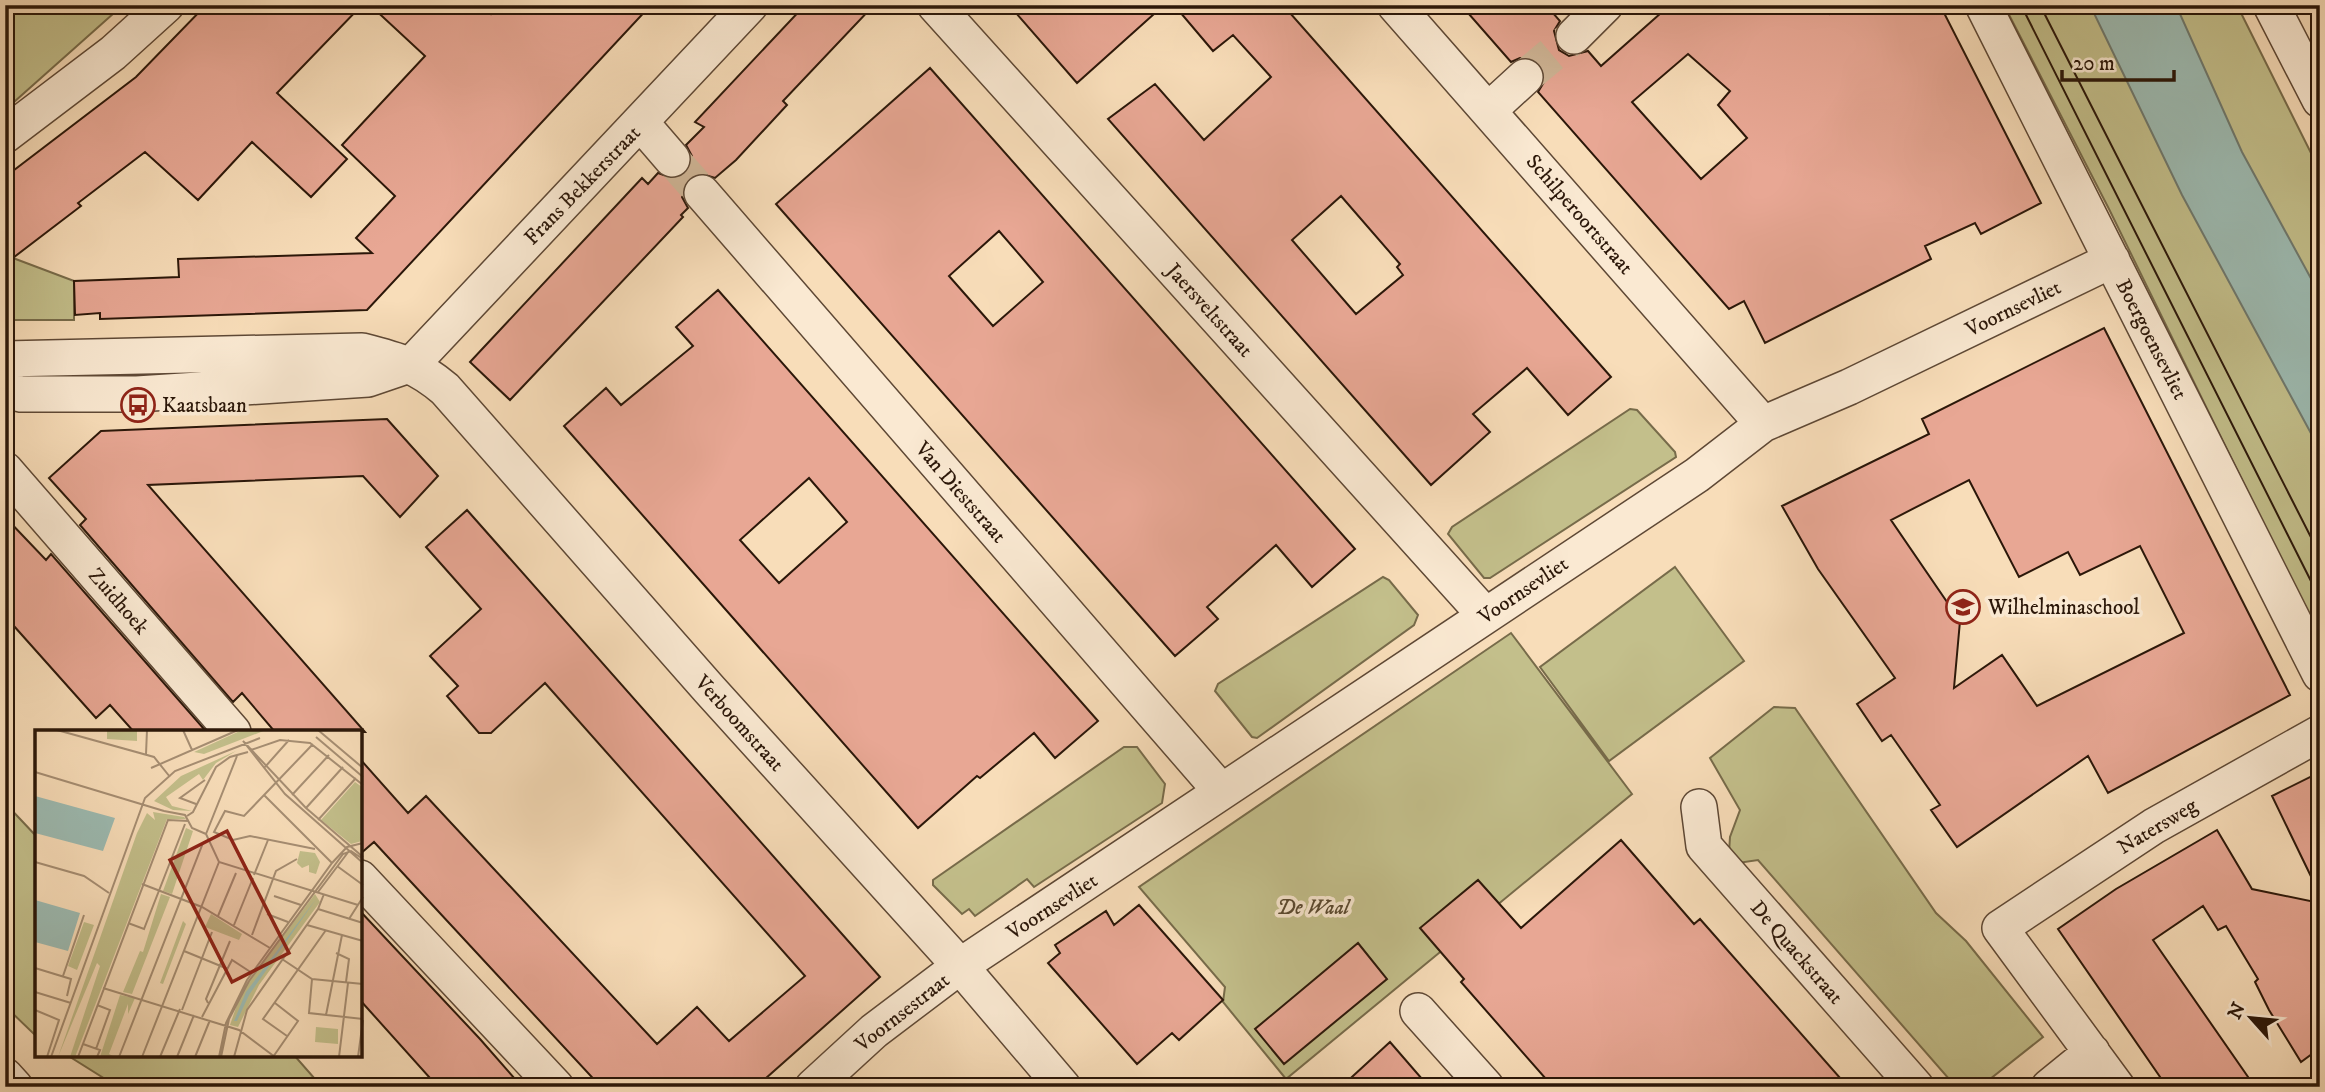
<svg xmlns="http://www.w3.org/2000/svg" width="2325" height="1092" font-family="'IM FELL DW Pica',serif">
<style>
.green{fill:#c3bf8b;stroke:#776b4a;stroke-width:2}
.water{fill:#9dbbb2;stroke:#6f796e;stroke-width:2}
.building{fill:#e8a794;stroke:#2b1709;stroke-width:2;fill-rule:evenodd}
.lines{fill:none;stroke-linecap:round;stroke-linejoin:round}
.street-tunnel{stroke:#cfb596;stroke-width:35;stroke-dasharray:35 18;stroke-linecap:butt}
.street-casing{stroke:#5e4835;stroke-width:38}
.street{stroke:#fae9d2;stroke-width:35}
.tram{stroke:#2b1709;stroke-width:2}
.labels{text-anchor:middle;stroke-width:7;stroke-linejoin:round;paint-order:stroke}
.street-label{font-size:21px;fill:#2b1709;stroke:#fae9d2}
.poi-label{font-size:21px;fill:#2b1709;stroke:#fae9d2;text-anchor:start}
.park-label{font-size:21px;font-style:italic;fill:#594930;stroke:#fae9d2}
.inset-road{fill:none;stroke:#a68e73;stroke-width:2}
.view{fill:#8f2418;fill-opacity:0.15;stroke:#8f2418;stroke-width:3.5}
.inset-edge{fill:none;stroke:#2b1709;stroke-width:3.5}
</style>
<rect width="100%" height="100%" fill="#f8ddb9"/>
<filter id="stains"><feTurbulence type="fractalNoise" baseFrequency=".00286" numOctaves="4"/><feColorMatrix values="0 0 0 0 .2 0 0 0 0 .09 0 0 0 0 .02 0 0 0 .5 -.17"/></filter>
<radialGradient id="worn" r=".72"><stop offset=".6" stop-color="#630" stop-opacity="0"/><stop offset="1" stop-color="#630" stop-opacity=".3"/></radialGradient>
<!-- green -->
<path class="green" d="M5,5h118l-118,105z
M2004,5h233l83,166v468l-211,-430z
M13,258l61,23v39h-69v-56z
M1630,409l7,1 38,42 1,5 -186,121h-6l-36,-44 4,-7z
M1675,567l69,94 -135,100 -69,-94z
M1383,577l6,3 29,35 -4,10 -157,113 -5,-1 -37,-46 3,-7z
M1511,633l121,161 -346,285 -63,-77 2,-15 -86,-100z
M1774,707l21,1 141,205 30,28 77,96 -63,50h-24l-198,-227 -20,3 -9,-10 1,-16 10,-27 -30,-52z
M1124,747h13l28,37 -3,19 -128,84 -7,-8 -52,37 -6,-7 -7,5 -29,-29v-5z
M5,803l32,34v200l-32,-31z
M67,1055h227l28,32h-204z"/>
<!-- water -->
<path class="water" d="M2090,5h86l66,147 78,143v155l-138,-255z"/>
<!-- building -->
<path class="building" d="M206,5h156l-85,88 70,66 -36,38 -59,-55 -54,58 -53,-48 -67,51 3,3 -76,58v-87l131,-100z
M370,5h112l9,9 8,-9h152l-284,305 -267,9v-6l-25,2 -1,-34 105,-4 -1,-18 194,-6 -16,-15 39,-42 -53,-51 83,-89z
M805,5h69l-91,96 4,4 -51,55 -21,18 -16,-5 -11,5 -5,9 -1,10 6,11 -7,7 2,2 -173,183 -40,-38 172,-184 6,6 10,-11 17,6 11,-5 6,-18 -6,-11 18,-18 -9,-5z
M1009,5h155l-87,78z
M1174,5h109l328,372 -43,38 -41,-47 -54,46 17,18 -59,53 -323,-366 47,-35 49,56 67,-63 -38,-42 -20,16zM1341,196l59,68 -3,3 6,8 -47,39 -64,-74z
M1461,5h85l14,16 -6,10 5,19 10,6 19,-5 13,15 69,-61h155l5,9 16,-9h94l101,198 -60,31 -6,-11 -50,23 6,13 -166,84 -21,-42 -15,8 -191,-217 6,-10 -4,-18 -10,-6h-10l-9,4zM1688,54l42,37 -12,14 29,33 -46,41 -69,-77z
M930,68l425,481 -43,38 -36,-42 -69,62 11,12 -43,37 -399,-452zM999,231l44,51 -50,44 -44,-50z
M718,290l380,431 -43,37 -21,-25 -54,45 -3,-2 -59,52 -354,-402 42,-38 15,17 72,-59 -17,-19zM809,478l38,44 -68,61 -39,-43z
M2104,328l186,367 -182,98 -20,-37 -131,91 -26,-37 9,-5 -49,-70 -9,6 -25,-37 38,-26 -77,-109 -36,-63 147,-72 -7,-15zM1969,480l50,97 49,-25 12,23 60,-29 44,87 -147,73 -35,-51 -48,33 6,-67 -69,-101z
M387,419l51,57 -38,41 -37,-41 -215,9 217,247h-90l-33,-39 -9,9 -153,-177 6,-6 -37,-41 52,-47z
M467,510l413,467 -124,110h-155l-227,-245 -14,12v-95l48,54 18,-17 231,248 40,-37 32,34 76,-65 -260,-293 -54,50h-12l-32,-37 11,-10 -28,-30 51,-47 -55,-62z
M5,517l41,43 5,-6 153,175 -3,3h-67l-24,-27 -14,13 -91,-102z
M2320,772v123l-48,-99z
M2217,830l35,59 68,14v145l-19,14 -32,-52 -14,-28 3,-3 -32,-53 -8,4 -15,-24 -50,34 102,147h-88l-109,-158 58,-40z
M1621,840l73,84 6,-5 148,168h-295l-92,-105 3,-3 -44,-51 58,-48 43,48z
M1139,905l84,95 -44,40 -7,-7 -35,31 -89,-101 12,-10 -5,-8 51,-34 8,14z
M360,911l120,128 42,48h-84l-78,-87z
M1358,943l29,36 -103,85 -29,-35z
M1390,1042l39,45h-88z"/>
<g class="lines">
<!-- street-tunnel -->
<path class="street-tunnel" d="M1525,77l49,-41
M672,159l30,34"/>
<!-- street casing -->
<g class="street-casing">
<path id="street" d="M935,5l550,610
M1395,5l368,419
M1983,5l337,669
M2271,5l49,95
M1574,36l31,-31
M1489,110l36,-33
M641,123l31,36
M5,135l108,-82 53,-48
M702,193l519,598
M5,359l357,-8c35,9 55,14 83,38l264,300 251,277 103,121
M5,390l16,4h116l231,-15 44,-15 338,-359
M5,470l228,262
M1699,807l5,39 212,241
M360,878l196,209
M1418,1011l68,76
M5,1076l10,11
M813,1087l61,-56 86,-65 737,-491 66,-51 86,-37 263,-127
M2049,1087l43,-35
M2117,1087l-117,-159 154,-102 166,-93"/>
</g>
<!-- street -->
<use href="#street" class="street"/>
<!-- tram -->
<path class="tram" d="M2021,5l299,594
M2040,5l280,550"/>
</g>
<!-- icons -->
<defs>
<g id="bus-ring" transform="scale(1.75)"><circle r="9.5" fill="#fae9d2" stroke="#8f2418" stroke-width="1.5"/><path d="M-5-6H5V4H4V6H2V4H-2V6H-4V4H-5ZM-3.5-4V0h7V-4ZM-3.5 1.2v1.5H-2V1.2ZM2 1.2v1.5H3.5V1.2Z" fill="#8f2418"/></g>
<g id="school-ring" transform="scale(1.75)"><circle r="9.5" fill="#fae9d2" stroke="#8f2418" stroke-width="1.5"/><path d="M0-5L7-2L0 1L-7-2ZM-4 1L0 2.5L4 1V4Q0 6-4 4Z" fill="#8f2418"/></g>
</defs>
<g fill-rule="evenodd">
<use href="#bus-ring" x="138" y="405"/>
<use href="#school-ring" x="1963" y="607"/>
</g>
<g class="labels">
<!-- street labels -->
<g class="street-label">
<text transform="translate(582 185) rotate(-46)" y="7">Frans Bekkerstraat</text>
<text transform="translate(1580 214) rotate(49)" y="7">Schilperoortstraat</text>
<text transform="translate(2013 308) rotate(-26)" y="7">Voornsevliet</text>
<text transform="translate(1210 310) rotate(48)" y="7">Jaersveltstraat</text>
<text transform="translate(2152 339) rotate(63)" y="7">Boergoensevliet</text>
<text transform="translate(961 492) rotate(49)" y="7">Van Dieststraat</text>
<text transform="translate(1523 590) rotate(-34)" y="7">Voornsevliet</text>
<text transform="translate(119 601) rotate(49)" y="7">Zuidhoek</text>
<text transform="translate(740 723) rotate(48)" y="7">Verboomstraat</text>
<text transform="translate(2157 826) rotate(-31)" y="7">Natersweg</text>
<text transform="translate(1052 906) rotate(-33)" y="7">Voornsevliet</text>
<text transform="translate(1797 952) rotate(49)" y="7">De Quackstraat</text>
<text transform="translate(902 1012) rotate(-38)" y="7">Voornsestraat</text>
</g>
<!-- poi labels -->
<g class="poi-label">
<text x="162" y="412">Kaatsbaan</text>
<text x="1988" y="614">Wilhelminaschool</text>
</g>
<!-- park labels -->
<g class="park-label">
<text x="1313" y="914">De Waal</text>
</g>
</g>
<!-- overview -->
<g transform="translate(35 730)">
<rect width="327" height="327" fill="#f8ddb9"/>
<path d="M72,0h30v11l-30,-2zM207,0h24l-62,24 -10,-2zM201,21l-20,12 -13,17 -4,-6 -33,23 6,9 20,5 -19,-1 -19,-9 27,-25zM320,52l7,5v54l-11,3 -30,-24zM118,82l31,5 2,2h-19l-92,238h-5l30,-91 -3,-3 -39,94 79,-224 10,-20 8,7zM151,98l7,3 -21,63 -9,-3zM265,121l15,2 5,9 -4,12 -7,-2v-7l-7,3 -5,-5zM126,164l9,3 -38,97 -9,-2 17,-41 3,1zM280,164l5,8 -61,83 -21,42 -8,-2 12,-35zM176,184l31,20 -3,6 -34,-13zM148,191l3,3 -23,60 -3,-1zM49,192l10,3 -17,45 -9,-4zM85,265l15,3 -7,16v-10l-19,50 6,3h-15zM281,297l22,2v15l-23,-2z" fill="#c3bf8b"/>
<path d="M0,66l80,22 -12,33 -68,-18zM281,169l-67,96 -12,26h-3l12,-29zM0,170l45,13 -12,38 -33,-9z" fill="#9dbbb2"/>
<path class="inset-road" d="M22,0l97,27 16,20M148,0l9,20M283,0l45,38M281,7l47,40M278,14l-69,72 -19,-5 -11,21 19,8 17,-4 65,13M216,20l29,-10 30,3 53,42M111,24l1,-24M230,37l24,-27M116,38l87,-38M0,42l129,39M229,65l68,68M257,65l37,-40M161,74l-16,-6 25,-18M271,78l37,-41M129,81l21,4 7,13 14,6M152,86l6,-4 23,-45 14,-10 18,-5M283,90l38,-42M171,104l13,28 139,43M171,104l31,-78M328,127l-57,-49 -63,-67 42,53 78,69M0,132l49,14 25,17M302,136l26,19M219,145l14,-35M107,154l60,23 68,41M283,162l31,-41M239,166l27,9M283,179l45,14M232,184l21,8M183,186l18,-43M314,189l14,-22M93,193l16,6 41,-105M199,195l19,-47M272,195l56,16M217,205l24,-64 21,-12M149,221l44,18M301,223l13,6 -3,23M247,229l30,20 51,5M0,238l36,11 -4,17M28,246l21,-61M277,249l-3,34 54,6M68,258l136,42 36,27M0,262l36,11M173,273l-2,-4 24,-58M0,280l24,10 -12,37M147,280l30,-78M291,285l16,-80M167,287l30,-57 20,13M252,306l-24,-17 63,-89M48,314l17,6 -3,7M61,319l14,-39 -13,-5M16,327l94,-259 30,-27 85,-33M43,327l90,-237 21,1M84,327l84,-214 5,-3M107,327l77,-195M125,327l20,-48M142,327l17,-42M160,327l15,-37M184,327l7,-34 21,-43 85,-117 15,-16 16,-4M186,327l8,-38 20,-38 94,-127 8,-3 12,8M199,327l13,-47 71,-101 6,-15M238,327l25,-36 -23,-18M304,327l9,-74M323,327l5,-37"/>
<path class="view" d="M192,101l62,122 -57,29 -62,-122z"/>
<rect width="327" height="327" class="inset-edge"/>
</g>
<!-- margin -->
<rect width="2325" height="1092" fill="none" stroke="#f8ddb9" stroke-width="28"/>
<rect x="7" y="7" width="2311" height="1078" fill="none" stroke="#2b1709" stroke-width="3.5"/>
<rect x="14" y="14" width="2297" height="1064" fill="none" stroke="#2b1709" stroke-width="2"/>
<!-- north arrow -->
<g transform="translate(2251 1018) rotate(297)" stroke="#fae9d2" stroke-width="5" paint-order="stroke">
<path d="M0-5L12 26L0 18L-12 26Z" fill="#2b1709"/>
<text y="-10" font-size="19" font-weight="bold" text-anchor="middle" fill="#2b1709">N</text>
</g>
<!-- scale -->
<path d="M2062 70v10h112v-10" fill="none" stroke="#2b1709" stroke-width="3.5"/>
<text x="2073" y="70" font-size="21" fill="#2b1709" stroke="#fae9d2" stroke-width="5" paint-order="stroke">20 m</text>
<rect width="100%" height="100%" filter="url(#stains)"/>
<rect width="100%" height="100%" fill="url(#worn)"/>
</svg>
